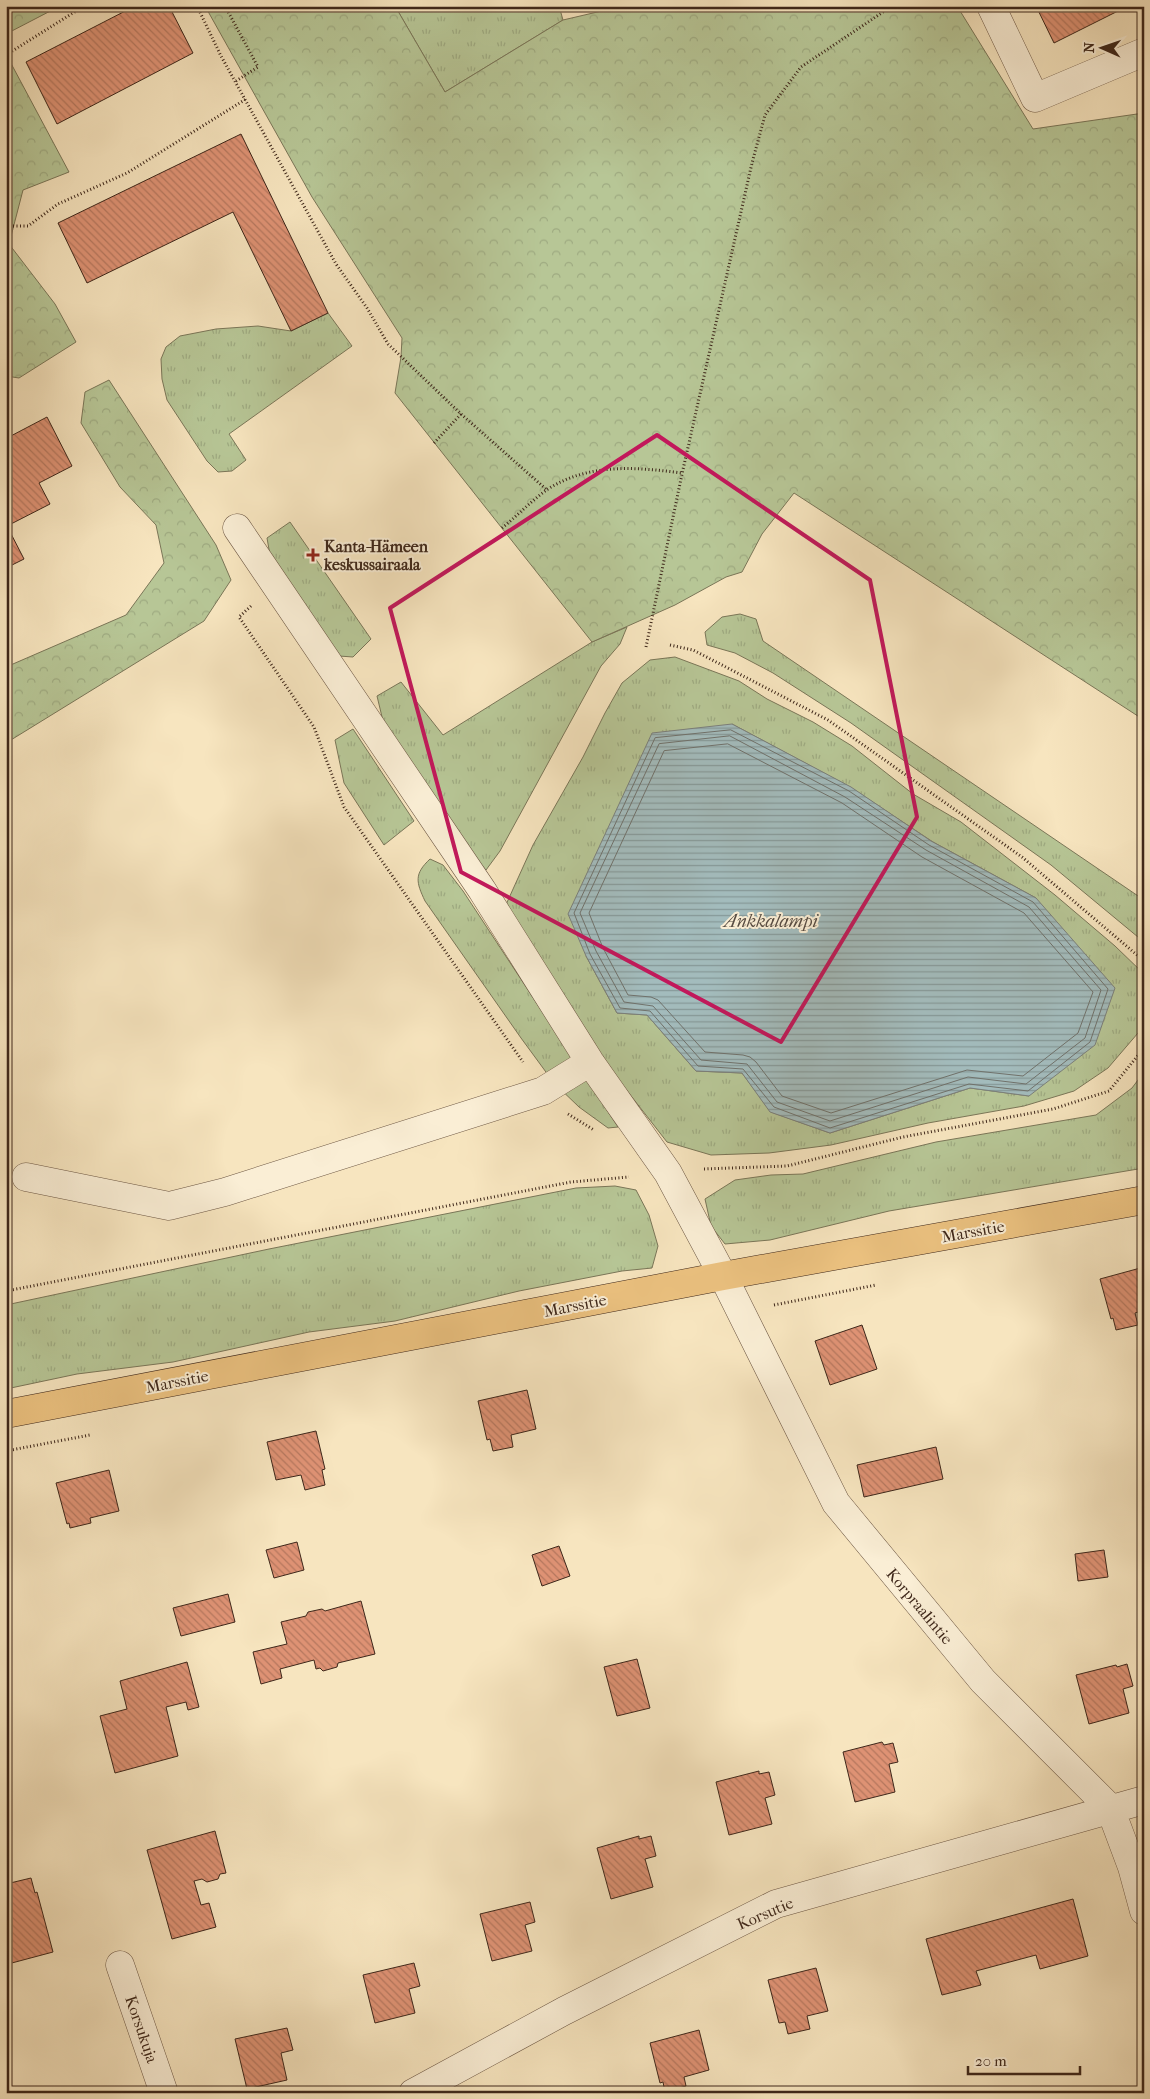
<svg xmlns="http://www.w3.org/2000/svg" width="1150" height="2099" font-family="'IM FELL French Canon',serif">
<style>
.grass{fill:url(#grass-tufts);stroke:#7a7658;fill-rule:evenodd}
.forest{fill:url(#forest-crowns);stroke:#7a7658}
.water{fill:url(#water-rules);stroke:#7b807c}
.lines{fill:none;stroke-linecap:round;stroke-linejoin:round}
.shore{stroke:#70726c;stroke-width:1}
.building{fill:url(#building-back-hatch);stroke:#3e271a}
.minor-casing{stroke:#6c5643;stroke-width:29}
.major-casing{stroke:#3e271a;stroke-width:29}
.path{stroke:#3e271a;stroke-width:3;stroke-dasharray:1 2.5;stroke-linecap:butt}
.minor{stroke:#faeed5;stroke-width:28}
.major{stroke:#ecc280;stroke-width:28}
.marked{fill:none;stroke:#c2185b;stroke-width:4;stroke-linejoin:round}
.poi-dot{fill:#8f2418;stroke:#faeed5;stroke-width:2}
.labels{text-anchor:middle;stroke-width:4;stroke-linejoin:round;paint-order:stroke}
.poi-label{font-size:16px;font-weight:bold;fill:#3e271a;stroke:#faeed5;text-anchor:start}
.street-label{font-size:16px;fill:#3e271a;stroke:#faeed5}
.water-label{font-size:18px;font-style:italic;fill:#574c43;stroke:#faeed5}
</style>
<defs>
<pattern id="grass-tufts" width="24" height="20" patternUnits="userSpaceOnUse" patternTransform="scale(1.25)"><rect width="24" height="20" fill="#b7c696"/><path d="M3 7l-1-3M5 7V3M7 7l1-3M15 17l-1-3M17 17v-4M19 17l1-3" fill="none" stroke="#9eaa81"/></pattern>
<pattern id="forest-crowns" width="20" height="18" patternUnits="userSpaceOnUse" patternTransform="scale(1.25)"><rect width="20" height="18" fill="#b7c696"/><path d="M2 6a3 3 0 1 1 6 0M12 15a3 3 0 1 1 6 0" fill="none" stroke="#9eaa81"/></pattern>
<pattern id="water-rules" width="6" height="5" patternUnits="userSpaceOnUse" patternTransform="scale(1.25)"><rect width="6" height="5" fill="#a3bcbd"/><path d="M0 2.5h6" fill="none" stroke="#869999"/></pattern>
<pattern id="building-back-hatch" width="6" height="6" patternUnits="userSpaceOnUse" patternTransform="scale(1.25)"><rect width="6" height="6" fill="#de9274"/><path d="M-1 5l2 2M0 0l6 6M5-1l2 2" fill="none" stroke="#b5775e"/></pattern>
</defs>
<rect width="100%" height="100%" fill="#f7e5bf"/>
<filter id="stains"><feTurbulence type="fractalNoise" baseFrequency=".004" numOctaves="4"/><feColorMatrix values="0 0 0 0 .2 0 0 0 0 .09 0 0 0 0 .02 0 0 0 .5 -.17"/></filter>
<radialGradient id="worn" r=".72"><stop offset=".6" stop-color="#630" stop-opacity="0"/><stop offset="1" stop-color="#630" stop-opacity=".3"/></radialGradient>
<!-- grass -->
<path class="grass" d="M395,6h164l4,14 -118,72z
M328,313l24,33 -123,88 17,26 -14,11 -14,1 -11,-11 -40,-61 -5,-21 -1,-20 5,-12 14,-11 36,-7 42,-3 33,5z
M290,522l81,117 -18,18 -14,-1 -69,-101 -3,-17z
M740,614l16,5 7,22 381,259v42l-93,-77 -200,-142 -78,-50 -38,-20 -28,-8 -2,-13 17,-15z
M627,627l-7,17 -19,22 -101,185 -14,19 -15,-16 -88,-133 -6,-25 24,-14 42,53 149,-93z
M675,657l64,24 28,18 46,23 39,24 61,48 48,28 94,73 60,51 29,28v52l-36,42 -34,23 -50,15 -96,17 -97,22 -62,8 -58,2 -44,-13 -71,-91 -92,-142 29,-64 50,-88 22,-44 17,-30 28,-23zM732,724l118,63 83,55 103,56 -7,198 -59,-8 -140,45 -59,-21 -29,-39 -46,-2 -49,-56 -30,-2 -31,-57z
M353,729l61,92 -30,24 -40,-62 -9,-43z
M430,859l13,6 20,26 155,236 -10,1 -29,-21 -25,-24 -33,-45 -96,-137c-9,-19 -11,-27 5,-42z
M1144,1072v96l-255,43 -119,29 -45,4 -14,-18 -6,-27 30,-19 36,-5 32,-1 133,-32 160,-27 36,-27z
M615,1186l21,4 13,25 9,31 -6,22 -30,3 -103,20 -124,30 -86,11 -136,30 -96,12 -71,15v-84l263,-56 307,-61z"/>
<!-- forest -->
<path class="forest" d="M6,6h54l-54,28z
M205,6h190l50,86 118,-72 60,-14h334l76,123 111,-16v607l-350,-227 -32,41 -20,38 -16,5 -51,28 -83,37 -197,-249 6,-36 1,-19 -90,-141z
M6,54l63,118 -46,18 -14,54 46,60 21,38 -57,36 -13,-2z
M109,380l107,165 15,35 -27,41 -198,122v-76l120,-52 38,-52 -8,-38 -36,-38 -39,-64 4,-31z"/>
<!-- water -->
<path class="water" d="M732,724l119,63 80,54 105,57 79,90 -20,57 -66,51 -59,-8 -140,45 -60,-21 -28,-39 -46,-2 -49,-56 -30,-2 -31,-57 -18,-42 84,-181z"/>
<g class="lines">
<!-- shore -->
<path class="shore" d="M731,730l118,61 80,54 104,57 75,87 -18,53 -62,49 -59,-7 -139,44 -56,-21 -31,-38 -45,-3 -48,-55 -30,-3 -30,-54 -16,-41 81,-175z
M730,736l115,61 81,53 103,57 72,83 -16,48 -59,46 -58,-7 -138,44 -53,-19 -30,-38 -46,-4 -48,-54 -29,-4 -28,-51 -16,-38 79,-169z
M728,744l114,59 80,54 102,56 69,79 -15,41 -55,43 -56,-6 -136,43 -49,-17 -26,-34 -6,-5 -7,-2 -38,-3 -47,-52 -7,-3 -23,-2 -25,-47 -14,-35 75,-162z"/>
</g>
<!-- building -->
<path class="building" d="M135,6h34l24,47 -136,71 -31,-62z
M1036,6h92l-74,37z
M241,134l87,179 -37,18 -58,-119 -146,71 -29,-60z
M47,417l25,49 -33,17 11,21 -43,22 17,33 -18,9v-132l1,2z
M1144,1267v43l-9,3 3,12 -22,5 -3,-12 -2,1 -11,-40z
M862,1325l15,44 -47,16 -15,-44z
M527,1390l9,39 -25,6 2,12 -20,4 -3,-12 -3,1 -9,-39z
M316,1431l9,38 -3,1 3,15 -20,5 -4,-15 -25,5 -9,-38z
M936,1447l7,32 -79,18 -7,-32z
M109,1470l10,41 -29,7 1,5 -21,5 -1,-5 -2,1 -11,-41z
M297,1542l7,28 -30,8 -8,-28z
M559,1546l11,30 -28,10 -10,-31z
M1104,1550l4,27 -30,4 -3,-27z
M228,1594l7,28 -54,14 -8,-28z
M361,1601l14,53 -37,9 -1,4 -14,4 -3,-3 -4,1 -2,-9 -34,9 2,9 -21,6 -8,-32 34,-8 -6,-22 25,-6 2,-4 14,-3 3,2z
M637,1659l13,49 -33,8 -13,-49z
M187,1662l12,45 -11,3 -2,-8 -20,5 12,49 -63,17 -15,-57 27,-7 -7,-28z
M1127,1664l6,22 -10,3 6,24 -40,11 -13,-49 40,-10 1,2z
M882,1742l2,3 9,-2 5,19 -9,2 6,28 -40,10 -12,-50z
M759,1771v3l10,-2 6,23 -10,3 7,26 -43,11 -13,-53z
M215,1831l11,42 -6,1 -2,5 -11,3 -5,-3 -8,2 7,24 8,-2 7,24 -44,12 -25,-89z
M639,1836v3l12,-3 5,20 -11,3 8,28 -42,12 -14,-51z
M31,1878l4,15 2,-1 16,60 -45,12 -2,-80z
M1073,1899l15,57 -48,13 -4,-14 -60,16 5,14 -39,10 -16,-56z
M530,1902l5,20 -10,3 7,26 -40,10 -12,-47z
M414,1963l6,23 -11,3 6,24 -40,10 -12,-48z
M816,1968l12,43 -21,5 3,13 -22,5 -3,-12 -6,1 -11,-43z
M287,2028l6,22 -12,3 6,27 -40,9 -12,-50z
M699,2030l10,40 -25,7 2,9 -21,6 -2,-10 -3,1 -10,-40z"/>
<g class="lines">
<!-- minor casing -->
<g class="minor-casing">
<path id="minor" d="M991,6l44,92 109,-46
M237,528l245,362 108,172 78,111 55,103 113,227 147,178 127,127 22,59 12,44
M26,1177l143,29 56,-14 318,-101 47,-29
M120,1965l44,128
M413,2093l151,-82 212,-107 368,-104"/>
</g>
<!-- major casing -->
<g class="major-casing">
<path id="major" d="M6,1414l717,-138 421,-76"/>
</g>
<!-- path -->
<path class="path" d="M197,6l24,50 115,208 31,44 21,36 73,70 86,76
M225,6l33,61 -22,14
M6,55l78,-49
M6,226h22l30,-22 69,-31 119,-74
M434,443l27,-29
M502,528c15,-12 30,-28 46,-39 41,-26 88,-22 134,-16
M251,606l-12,11 75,110 30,80 179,255
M670,645l23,5 135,70 194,137 122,104
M646,647l36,-173 70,-311 13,-48 36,-48 91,-61
M568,1114l26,16
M704,1169l83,-3 116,-29 150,-28 56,-18 35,-43
M6,1291l565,-109 58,-5
M774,1305l102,-20
M6,1451l84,-16"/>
<!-- minor -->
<use href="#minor" class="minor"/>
<!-- major -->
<use href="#major" class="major"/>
</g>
<!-- marked area -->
<path class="marked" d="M657,435l213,145 47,237 -136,225 -320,-170 -71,-264z"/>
<!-- markers -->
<path class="poi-dot" d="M310.5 547.5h5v5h5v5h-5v5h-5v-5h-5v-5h5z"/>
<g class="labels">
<!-- poi labels -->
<g class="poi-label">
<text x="324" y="552">Kanta-Hämeen<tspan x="324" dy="18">keskussairaala</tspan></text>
</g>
<!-- street labels -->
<g class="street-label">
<text transform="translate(973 1231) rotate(-10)" y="6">Marssitie</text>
<text transform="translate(575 1305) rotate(-11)" y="6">Marssitie</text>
<text transform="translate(177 1381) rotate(-11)" y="6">Marssitie</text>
<text transform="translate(920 1606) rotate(50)" y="6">Korpraalintie</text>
<text transform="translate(765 1913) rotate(-23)" y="6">Korsutie</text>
<text transform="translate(142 2029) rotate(71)" y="6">Korsukuja</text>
</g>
<!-- water labels -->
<g class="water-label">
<text x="771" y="927">Ankkalampi</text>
</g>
</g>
<!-- margin -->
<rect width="1150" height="2099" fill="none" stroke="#f7e5bf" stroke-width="25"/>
<rect x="8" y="8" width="1135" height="2084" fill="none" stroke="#3e271a" stroke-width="2.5"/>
<rect x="12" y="12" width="1125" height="2074" fill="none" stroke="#3e271a"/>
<!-- north arrow -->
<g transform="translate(1102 48) rotate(272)" stroke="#faeed5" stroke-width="4" paint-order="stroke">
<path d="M0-4L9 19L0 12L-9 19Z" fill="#3e271a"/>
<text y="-8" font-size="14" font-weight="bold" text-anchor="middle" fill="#3e271a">N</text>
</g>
<!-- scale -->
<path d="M968 2066v8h112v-8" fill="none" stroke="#3e271a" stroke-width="2.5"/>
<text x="975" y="2066" font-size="15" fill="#3e271a" stroke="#faeed5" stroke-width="4" paint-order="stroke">20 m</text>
<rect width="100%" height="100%" filter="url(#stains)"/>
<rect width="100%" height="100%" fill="url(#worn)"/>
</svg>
